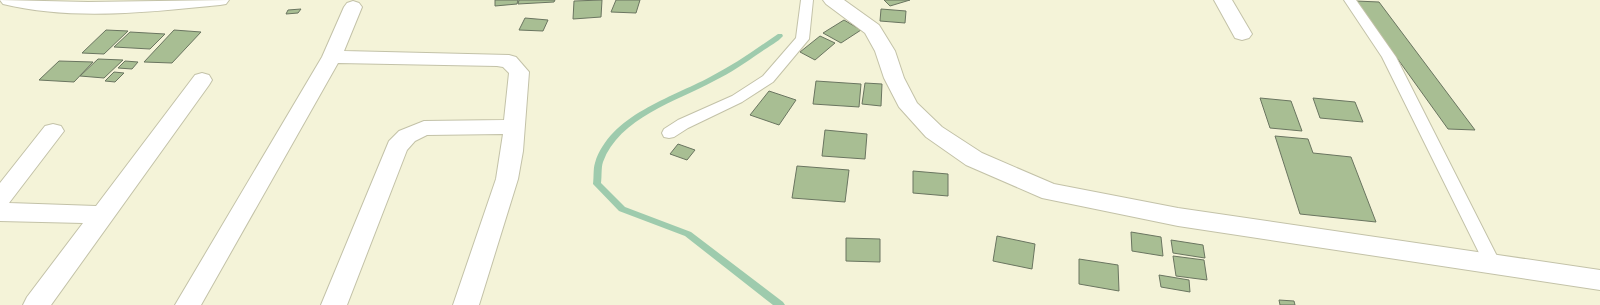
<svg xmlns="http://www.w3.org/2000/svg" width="1600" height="305" font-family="'Zilla Slab',serif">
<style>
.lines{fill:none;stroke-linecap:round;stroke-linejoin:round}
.stream{fill:#9ecbad;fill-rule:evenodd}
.building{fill:#a8be93;stroke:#6a7560}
.lane-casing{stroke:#c3c2a8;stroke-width:2}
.street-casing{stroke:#c3c2a8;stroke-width:2}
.secondary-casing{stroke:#c3c2a8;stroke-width:2}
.lane{fill:#fff;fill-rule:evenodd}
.street{fill:#fff;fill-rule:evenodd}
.secondary{fill:#fff;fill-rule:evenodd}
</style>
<rect width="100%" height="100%" fill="#f4f3d8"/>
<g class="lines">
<!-- stream -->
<path class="stream" d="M778,34h4l1,2c-5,6 -15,11 -22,16 -15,10 -30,21 -47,29 -37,20 -95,37 -111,81 -2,6 -1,14 -2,21l24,24 66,25 92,70 2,3h-12l-88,-69 -66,-25 -26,-27c1,-7 0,-15 2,-21 15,-48 76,-65 115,-86 24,-12 46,-28 68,-43z"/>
</g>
<!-- building -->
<path class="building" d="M495,0h23l-1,4 -22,2z
M519,0h36l-1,2 -36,2z
M602,0l-1,17 -28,2 1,-18z
M616,0h24l-4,13 -25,-1z
M884,0h26l-20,6z
M1356,1l23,1 96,128 -27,-1z
M301,9l-3,4 -12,1 2,-4z
M881,9l25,2 -1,12 -25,-2z
M525,18l23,2 -5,11 -24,-1z
M844,20l17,10 -20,13 -18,-10z
M106,30l22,1 -24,23 -22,-1z
M174,30l27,2 -29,31 -28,-1z
M130,32l35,2 -15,15 -36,-2z
M820,36l15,7 -20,17 -15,-8z
M98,59l25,1 -19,18 -24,-2z
M59,61l34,1 -19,20 -35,-2z
M125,61l13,1 -6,7 -14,-1z
M114,72l10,1 -9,9 -10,-1z
M816,81l45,3 -2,23 -46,-3z
M865,83l17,1 -1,22 -19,-2z
M769,91l27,9 -17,25 -29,-10z
M1260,98l31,3 11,30 -32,-3z
M1313,98l42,4 8,20 -43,-4z
M825,130l42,4 -2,25 -43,-3z
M1275,136l33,3 5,14 38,4 25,65 -76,-8z
M678,144l17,6 -8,10 -17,-6z
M797,166l52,4 -4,32 -53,-4z
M913,171l35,3v22l-35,-3z
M1131,232l30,5 2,19 -31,-5z
M997,236l38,8 -3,25 -39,-8z
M846,238l34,1v23l-34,-1z
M1171,240l32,5 2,13 -32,-5z
M1173,256l31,4 3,20 -31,-4z
M1079,259l39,6 1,26 -40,-7z
M1159,275l30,5 1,12 -29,-5z
M1279,300l15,1 1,4h-15z"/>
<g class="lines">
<!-- lane casing -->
<g class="lane-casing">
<path id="lane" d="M801,0h12l-4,39 -36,43 -31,20 -54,26 -14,9 -5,1 -5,-1 -2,-4 2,-4 14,-9 54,-24 31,-20 33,-38z
M1344,0h12l40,57 105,207 -2,5 -6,2 -6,-2 -105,-212z"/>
</g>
<!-- street casing -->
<g class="street-casing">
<path id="street" d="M1214,0h18l20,34 -3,4 -7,2 -7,-2z
M353,1l6,2 3,4 -18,44 165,4 7,2 13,15 -6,79 -5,28 -39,126h-26l43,-126 7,-45 -76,1 -12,6 -8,9 -60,155h-26l68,-164 10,-10 25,-10 80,-1 5,-47 -6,-6 -6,-1 -159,-3 -137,242h-26l147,-248 22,-50 3,-4z
M202,73l7,2 3,5 -3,5 -158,220h-28l4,-8 56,-74 -83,-2v-38l45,-57 8,-2 8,2 3,5 -55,72 87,3 99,-131z"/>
</g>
<!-- secondary casing -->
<g class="secondary-casing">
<path id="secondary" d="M0,0l88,2 141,-2 -3,4 -6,1c-71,7 -147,16 -217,-1z
M823,0h21l35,25 16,26 9,27 13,25 25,24 40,26 72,31 124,24 422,62v20l-422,-64 -136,-28 -76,-33 -40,-28 -27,-30 -15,-29 -9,-27 -10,-18 -39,-29z"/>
</g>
<!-- lane -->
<use href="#lane" class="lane"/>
<!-- street -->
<use href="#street" class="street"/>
<!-- secondary -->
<use href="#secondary" class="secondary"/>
</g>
</svg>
